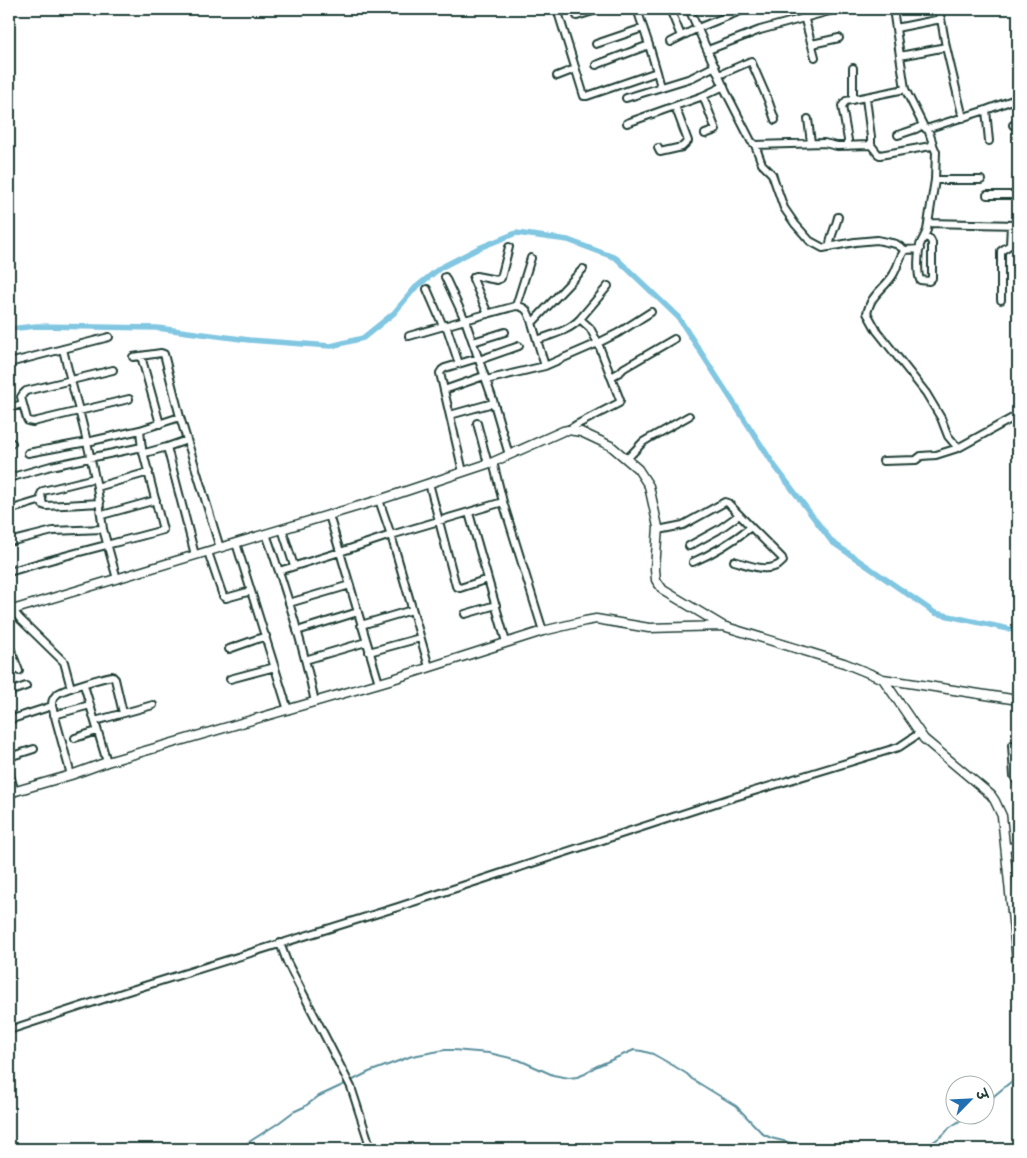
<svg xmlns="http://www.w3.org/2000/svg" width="1027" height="1158" font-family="Delius,'Playpen Sans Deva',sans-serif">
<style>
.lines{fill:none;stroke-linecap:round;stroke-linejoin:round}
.stream{stroke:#5a909c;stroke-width:2}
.canal{stroke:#81c7e2;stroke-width:5.5}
.minor-casing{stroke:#1f3d34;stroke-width:10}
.tertiary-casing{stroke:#1f3d34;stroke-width:11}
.minor{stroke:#fff;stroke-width:6}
.tertiary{stroke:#fff;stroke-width:8}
</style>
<rect width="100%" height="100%" fill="#fff"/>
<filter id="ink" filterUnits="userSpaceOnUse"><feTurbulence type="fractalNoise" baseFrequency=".02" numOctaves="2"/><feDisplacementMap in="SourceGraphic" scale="10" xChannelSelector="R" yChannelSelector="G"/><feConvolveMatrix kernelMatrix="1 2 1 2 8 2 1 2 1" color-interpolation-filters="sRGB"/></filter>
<g filter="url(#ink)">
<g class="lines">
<!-- stream -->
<path class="stream" d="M351,1081l18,-9 43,-16 33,-6h8l36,3 30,7 34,15 16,3 8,-1 8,-3 10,-7 39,-17 8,1 11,3 21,12 13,8 5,5 44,27 27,28 8,4 41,10 8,1
M984,1105l11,-10 23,-19
M238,1149l39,-25 16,-12 11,-5 15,-11 28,-13
M924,1149l20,-15 5,-6 12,-8 9,-4"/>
<!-- canal -->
<path class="canal" d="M9,329l28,-3 120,2 92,12 82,6 32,-8 31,-25 21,-25 25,-20 39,-20 37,-15 52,7 48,18 62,59 96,148 58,77 103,71 83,18"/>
<!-- minor casing -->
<g class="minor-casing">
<path id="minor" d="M557,9l27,87h3l70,-24 -8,-27
M670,9l11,27
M689,9l37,83 25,49 4,4 69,-2 13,3 34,-1 7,9 2,1 51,-9 2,-2 -5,-15
M802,9l13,48
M893,9l12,80 19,38 2,2 60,-19 32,-12
M938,9l3,10
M577,16l23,-7
M896,28l45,-9 5,28 -46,9
M670,42l28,-14 47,-19
M596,44l47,-16
M812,44l27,-6
M946,47l17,71
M708,50l52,-20 77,-21
M596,65l53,-20 -12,-36
M657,72l4,15
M719,75l32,-14 17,39 7,20
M557,76l18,-7
M703,96l13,34 -11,4
M626,98l65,-20 24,-12
M866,98l5,39v8
M853,100v-32
M986,110l3,31
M808,119l3,24
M627,123l76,-27 21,-10
M1013,125l5,-1
M898,135l18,-6 7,-4
M755,145l7,19 10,10 12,34 11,16 15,17 13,7 32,-6 22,-2 19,4 9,6
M848,146v-6l-6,-34 4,-5 59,-12
M658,148l2,4 22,-5 6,-6 -13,-35
M935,180h46
M987,195h31
M928,223l90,2
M925,237l5,2 2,4v35l-3,3 -9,-1c-3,-8 -2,-26 0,-35 2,-5 5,-9 7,-15l8,-50 1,-28 -3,-7
M830,247c-1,-9 6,-20 8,-30
M920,249l-15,1c-6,7 -7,17 -12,25 -6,10 -17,17 -22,27 -2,4 -3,8 -4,11l10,18 49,62 15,25 7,18 10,12
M427,289l16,37
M1001,300v-49l9,-6 1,-20
M516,306l15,-48
M488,314l-15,-35 1,-2 2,-1 21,4 4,-2 8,-31
M580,319l10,9 8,15 -53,23 -8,-26c14,-5 32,-9 43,-21l28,-33
M446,325l13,39
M409,336l56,-16 -20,-43
M537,340l-5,-17 51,-54
M473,342l32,-10
M141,356l19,68
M133,357l28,-4 3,1 16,63 40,131
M479,360l40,-14
M9,363l100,-26
M113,370l-87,21 -3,3 -2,3 6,22 1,2 5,1 96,-23
M611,377l9,-5 4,-4 50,-29
M486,380l59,-14
M444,390l40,-14
M9,408l13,-4
M450,415l43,-12
M477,423l11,41
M140,430l2,20 3,3 22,-6 20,-7
M568,430l8,-5 43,-22 1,-3 -22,-57 20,-10 33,-21
M9,444l3,-1
M167,447l28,108
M28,453l59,-11c-7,-31 -17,-62 -24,-93
M509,455l-16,-55 -28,-80 51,-14c12,1 12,7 16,17
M627,459l16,-17 5,-3 41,-23
M883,461l33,-1 5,-4 15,-1 22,-7 60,-33
M493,462l10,40 40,129
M463,472l-23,-99 2,-3 3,-2 33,-10
M9,478l42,-12 91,-19
M95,478l-52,13 -2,3 2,11 3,1 54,-3
M429,483l27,103 4,2 28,-9
M97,487l52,-15
M379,500l12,35 38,132
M9,510l33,-10
M469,513l37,129
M102,515l54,-15
M329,515l50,168
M282,529l12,37
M658,530l25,-5 42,-23 3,1 23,24c-18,14 -37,26 -58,35
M266,534c20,55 37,111 49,168
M9,542l44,-11 50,-2
M236,543l52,167
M689,546l29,-16 21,-15
M208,552l15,44 3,2 25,-7
M734,561c15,4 37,14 49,0l-1,-3 -31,-31
M279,571l61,-19 51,-17 112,-33
M9,572c51,-16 103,-28 154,-42l-20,-78
M117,579l-14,-50 -6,-42 -10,-45 53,-12 40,-13
M289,603l61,-18
M13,610l7,9 44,43 7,26
M465,614l31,-9
M361,625l51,-15
M297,631l61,-19
M9,645l10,26
M229,649l37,-13
M369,652l51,-14
M305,660l61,-18
M230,679l45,-12
M84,685l23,77
M9,692l17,-6
M54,715l36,-10
M9,720l43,-14
M95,721l58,-16
M75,738l22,-7
M1012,745l2,31 4,7
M9,757l25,-8
M9,772l6,20
M71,775l-19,-69c0,-4 0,-7 4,-11 6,-6 46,-17 56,-19l3,3 8,34
M1006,847l12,-1
M280,943l7,19 64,125 20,62
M9,1030l116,-38 273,-85 330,-108 171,-52 21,-14"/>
</g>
<!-- tertiary casing -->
<g class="tertiary-casing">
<path id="tertiary" d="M9,611l370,-111 114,-38 70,-31 5,-1 13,2 30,14 27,23 11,17 9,41 -3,42 1,11 7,10 60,36
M883,679l41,60 67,56 4,6 7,15 16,154
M9,793l62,-18 36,-13 286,-83 150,-48 42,-10 11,-2 53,9 74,-2 121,37 39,16 135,21"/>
</g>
<!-- minor -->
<use href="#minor" class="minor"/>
<!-- tertiary -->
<use href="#tertiary" class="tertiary"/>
</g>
</g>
<!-- margin -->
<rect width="1027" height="1158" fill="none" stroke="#fff" stroke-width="30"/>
<rect x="15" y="15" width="997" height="1128" fill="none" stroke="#1f3d34" stroke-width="2" filter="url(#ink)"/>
<!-- north arrow -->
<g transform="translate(970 1100) rotate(66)"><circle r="24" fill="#ffffff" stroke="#a5b1ae"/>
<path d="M0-4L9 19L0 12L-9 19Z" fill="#1f6fb2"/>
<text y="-8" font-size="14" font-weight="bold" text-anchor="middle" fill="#1f3d34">उ</text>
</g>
</svg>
